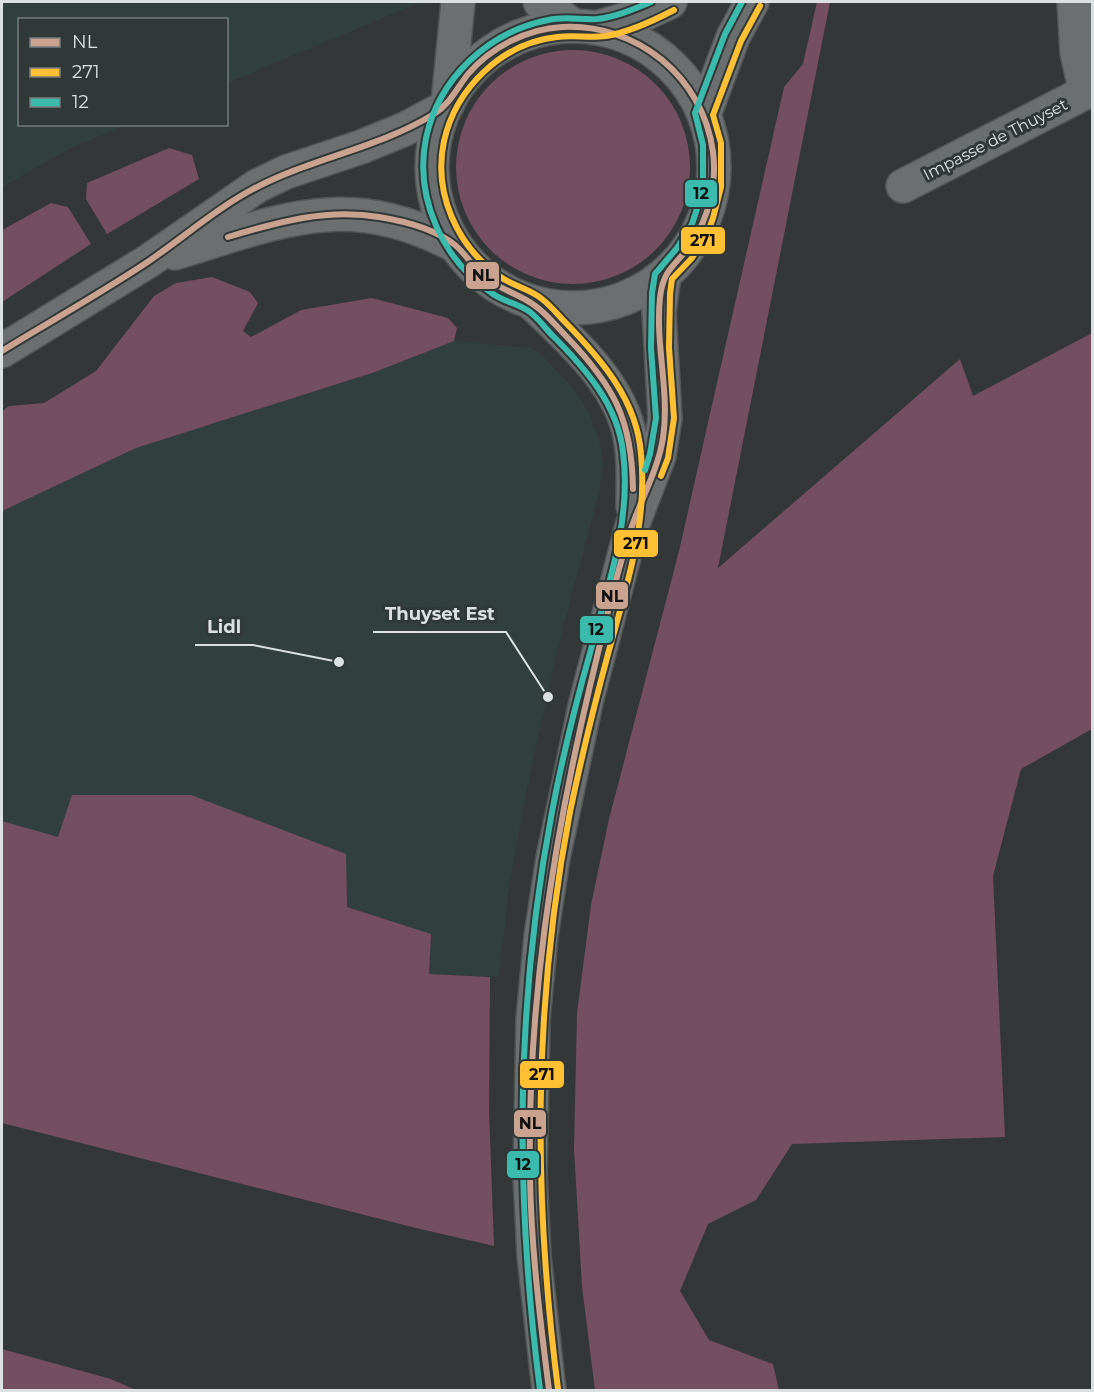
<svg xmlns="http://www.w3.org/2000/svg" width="1094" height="1392" font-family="Montserrat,sans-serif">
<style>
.built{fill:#31403f}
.green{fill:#744e61}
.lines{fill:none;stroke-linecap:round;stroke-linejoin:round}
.street-casing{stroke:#515555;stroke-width:36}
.secondary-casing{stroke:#515555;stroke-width:36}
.street{stroke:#6c6f6f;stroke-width:33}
.secondary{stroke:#6c6f6f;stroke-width:33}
.bus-1-casing{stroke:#313938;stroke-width:10}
.bus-2-casing{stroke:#313938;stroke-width:10}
.bus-3-casing{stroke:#313938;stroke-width:10}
.bus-1{stroke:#c9a290;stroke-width:6}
.bus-2{stroke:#ffc034;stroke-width:6}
.bus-3{stroke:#3abbad;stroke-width:6}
.labels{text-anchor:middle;stroke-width:6;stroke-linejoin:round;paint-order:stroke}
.street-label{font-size:16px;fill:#dbe1e0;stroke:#313938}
.leader{fill:none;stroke:#dbe1e0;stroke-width:2}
.callout-dot{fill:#dbe1e0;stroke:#313938;stroke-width:2}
.callout-label{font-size:18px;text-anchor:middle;font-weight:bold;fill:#dbe1e0;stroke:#313938;stroke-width:6;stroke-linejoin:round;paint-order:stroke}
.line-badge{stroke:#313938;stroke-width:2}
.pale-badge-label{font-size:16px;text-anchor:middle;font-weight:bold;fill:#111}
</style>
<rect width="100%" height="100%" fill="#333737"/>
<!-- built -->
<path class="built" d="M2,2h419l-194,81 -1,-63h-206v104l107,1 -56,23 -69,39z
M454,341l77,7 11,7 35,38 13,22 9,24 4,26 -4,27 -38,143 -32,144 -20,107 -10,91 -70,-3 2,-40 -84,-27 -289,-69 -56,-17v-310l134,-63 239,-76z"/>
<!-- green -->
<path class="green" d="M817,2h13l-112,566 242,-209 13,37 119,-63v396l-71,40 -28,107 12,261 -213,7 -36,56 -48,24 -28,67 29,49 64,24 6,26h-184l-13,-104 -8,-137 3,-136 14,-108 18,-86 70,-268 105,-464 19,-23z
M456 167a117 117 0 1 1 234 0a117 117 0 1 1-234 0Z
M169,148l23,7 7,24 -92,55 -21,-35 1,-16z
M51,203l17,4 23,37 -89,58v-72z
M212,277l38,15 8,11 -15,28 8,6 50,-27 71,-12 76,20 9,10 -3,13 -79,31 -239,76 -134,63v-100l7,-5 35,-3 52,-32 58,-75 22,-13z
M72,795h119l155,59 1,53 84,27 -2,40 61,3 -1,133 5,136 -78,-18 -414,-105v-302l56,16z
M2,1349l109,30 25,11h-134z"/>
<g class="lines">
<!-- street casing -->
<g class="street-casing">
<path id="street" d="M540,2l34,24
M1074,2l3,51 9,39 6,-3
M448,103l10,-101
M903,186l183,-94"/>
</g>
<!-- secondary casing -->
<g class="secondary-casing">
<path id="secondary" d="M432 167a141 141 0 1 1 282 0a141 141 0 1 1-282 0Z
M596,28l48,-14 26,-12
M704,115l29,-78 19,-35
M175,253c108,-33 173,-64 281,-7
M531,302c37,36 83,75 97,126 7,26 5,52 5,78
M2,351l145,-89 110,-76 29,-14 75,-25 44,-18 41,-22
M549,1390l-15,-134 -4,-80 3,-157 8,-83 12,-78 33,-156 46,-176 27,-70 6,-38 -6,-106 5,-37"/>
</g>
<!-- street -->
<use href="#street" class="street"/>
<!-- secondary -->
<use href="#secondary" class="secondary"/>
<!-- bus-1 casing -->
<g class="bus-1-casing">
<path id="bus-1" d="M228,237c50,-15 99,-29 151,-20 25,4 56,12 76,28 12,10 19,24 31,33 15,12 33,16 48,27 12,8 22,21 32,31 48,50 66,83 67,153
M2,351c49,-30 99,-58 147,-90 35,-24 68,-53 106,-73 57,-30 124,-40 179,-74 16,-10 23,-26 34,-40 23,-27 59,-45 94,-47 75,-4 141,50 151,125 4,30 -4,66 -22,92 -15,22 -28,24 -31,54 -5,47 10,94 3,140 -5,32 -22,61 -32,91 -17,51 -28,104 -41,157 -38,161 -63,323 -60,490 1,71 10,143 19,214"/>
</g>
<!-- bus-2 casing -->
<g class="bus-2-casing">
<path id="bus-2" d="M661,476l7,-18 6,-40 -5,-70 1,-54 2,-15 20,-21 16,-26 5,-14 8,-31v-44l-8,-28 28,-74 19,-35
M558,1389c-25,-194 -25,-384 12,-577 11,-53 24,-106 38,-158 18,-66 40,-131 33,-200 -4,-54 -40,-95 -76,-132 -7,-7 -14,-16 -23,-23 -12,-10 -29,-13 -43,-23 -42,-30 -66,-83 -55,-135 12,-53 58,-98 113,-104 16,-2 33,1 49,-1 24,-4 47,-15 68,-26"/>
</g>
<!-- bus-3 casing -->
<g class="bus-3-casing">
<path id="bus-3" d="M645,470l5,-16 6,-36 -5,-70 1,-55 3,-19 22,-26 15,-24 4,-12 7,-26v-41l-8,-32 30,-79 17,-32
M540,1390c-25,-194 -25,-384 12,-578 10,-53 23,-106 38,-159 17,-65 42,-132 33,-201 -5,-47 -38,-84 -70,-116 -8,-8 -14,-17 -23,-24 -11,-8 -25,-10 -37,-18 -50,-33 -79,-96 -67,-156 13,-60 62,-106 122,-118 16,-4 33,0 49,-1 19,-2 37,-10 54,-17"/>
</g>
<!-- bus-1 -->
<use href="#bus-1" class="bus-1"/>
<!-- bus-2 -->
<use href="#bus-2" class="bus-2"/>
<!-- bus-3 -->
<use href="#bus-3" class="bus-3"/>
</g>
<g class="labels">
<!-- street labels -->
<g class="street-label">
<text transform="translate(995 139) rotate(-27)" y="6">Impasse de Thuyset</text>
</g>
</g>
<!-- callouts -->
<path class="leader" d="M548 697L506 632H373M339 662L253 645H195"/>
<g class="callout-dot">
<circle cx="548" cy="697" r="6"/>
<circle cx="339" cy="662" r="6"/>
</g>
<g class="callout-label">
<text x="440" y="620">Thuyset Est</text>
<text x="224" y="633">Lidl</text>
</g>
<g class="line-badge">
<rect x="684" y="179" width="34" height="29" rx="6" fill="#3abbad"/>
<rect x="680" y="226" width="46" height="29" rx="6" fill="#ffc034"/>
<rect x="465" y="261" width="35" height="29" rx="6" fill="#c9a290"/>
<rect x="613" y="529" width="46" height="29" rx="6" fill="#ffc034"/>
<rect x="595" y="581" width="34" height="29" rx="6" fill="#c9a290"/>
<rect x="579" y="615" width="35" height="29" rx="6" fill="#3abbad"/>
<rect x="519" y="1060" width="46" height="29" rx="6" fill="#ffc034"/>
<rect x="513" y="1109" width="34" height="29" rx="6" fill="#c9a290"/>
<rect x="506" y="1150" width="34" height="29" rx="6" fill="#3abbad"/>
</g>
<g class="pale-badge-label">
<text x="701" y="199">12</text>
<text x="703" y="246">271</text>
<text x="483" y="281">NL</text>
<text x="636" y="549">271</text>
<text x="612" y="602">NL</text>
<text x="596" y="635">12</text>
<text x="542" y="1080">271</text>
<text x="530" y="1129">NL</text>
<text x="523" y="1170">12</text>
</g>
<!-- border -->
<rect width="1094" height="1392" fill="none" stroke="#dbe1e0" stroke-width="6"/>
<!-- legend -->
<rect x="18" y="18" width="210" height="108" fill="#313938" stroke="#757c7b" stroke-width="1.5"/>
<rect x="30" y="38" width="30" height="9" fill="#c9a290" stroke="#757c7b" stroke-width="1.5"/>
<text x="72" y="48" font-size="18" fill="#dbe1e0">NL</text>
<rect x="30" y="68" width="30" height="9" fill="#ffc034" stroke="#757c7b" stroke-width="1.5"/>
<text x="72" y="78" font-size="18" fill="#dbe1e0">271</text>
<rect x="30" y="98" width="30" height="9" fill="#3abbad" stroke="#757c7b" stroke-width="1.5"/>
<text x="72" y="108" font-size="18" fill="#dbe1e0">12</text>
</svg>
